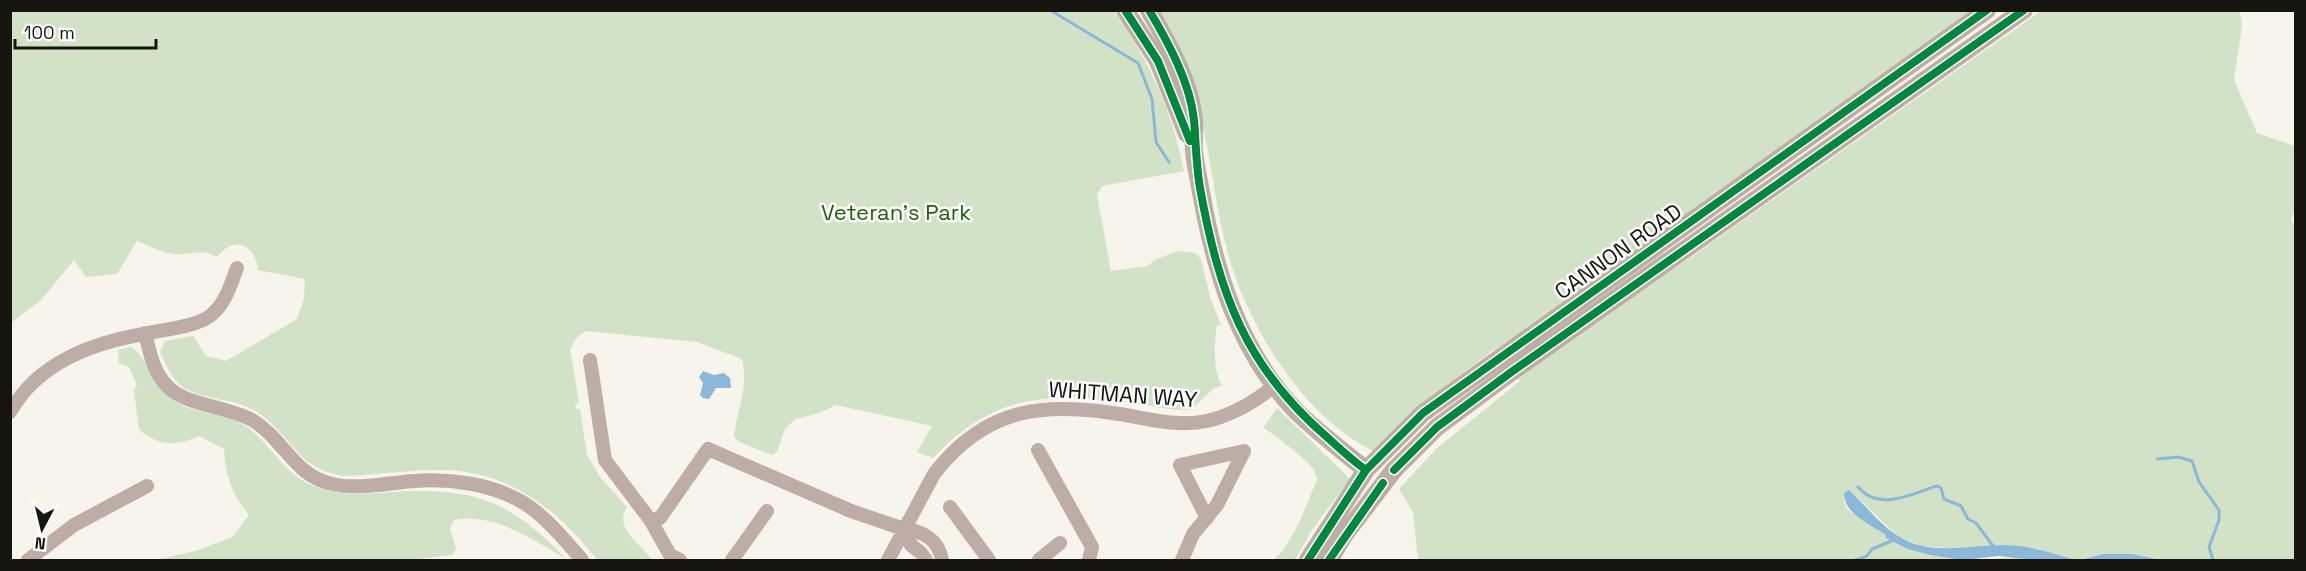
<svg xmlns="http://www.w3.org/2000/svg" width="2306" height="571" font-family="'Space Grotesk',sans-serif">
<style>
.green{fill:#d1e2c7}
.water{fill:#8bb8d8}
.lines{fill:none;stroke-linecap:round;stroke-linejoin:round}
.stream{stroke:#8bb8d8;stroke-width:3}
.minor{stroke:#beada7;stroke-width:14}
.major{stroke:#beada5;stroke-width:18}
.cycleway-casing{stroke:#fff;stroke-width:11}
.cycleway{stroke:#00873e;stroke-width:8}
.labels{text-anchor:middle;stroke-width:5;stroke-linejoin:round;paint-order:stroke}
.park-label{font-size:22px;fill:#20600a;stroke:#fff}
.street-label{font-size:22px;fill:#16140f;stroke:#fff}
</style>
<rect width="100%" height="100%" fill="#f6f4eb"/>
<!-- green -->
<path class="green" d="M11,11h1103c35,49 58,100 70,160l-82,15 -5,9 14,76 37,-5 6,-6 24,-9 17,2 6,6 9,38 11,28 -4,1c-3,14 -4,47 5,59l-9,4 -22,21c-22,1 -42,-5 -64,-8 -82,-10 -134,-7 -194,56l-16,-6 15,-26 -96,-21 -17,8 -24,6 -10,10 -8,22 -5,4 -32,-13 -6,-5c3,-27 15,-51 8,-78l-45,-17 -111,-11 -10,7 -6,11 9,54 -4,1 1,5h4l7,46 13,22 27,30c-14,22 14,36 25,53h-55c-38,-49 -86,-88 -152,-90 -34,-1 -67,5 -101,6 -50,-8 -51,-41 -87,-64 -22,-14 -49,-11 -71,-23 -14,-8 -20,-24 -26,-37l5,-11 28,-5 13,20 20,5 71,-42 7,-20 1,-20 -47,-9c0,-14 -13,-32 -30,-23 -4,2 -8,7 -12,10 -14,-11 -31,1 -47,-4 -11,-2 -21,-8 -32,-12l-20,33 -31,3 -12,-17 -33,40 -30,23z
M1157,11h817l-321,228 21,30 367,-258h199l2,14 -8,55 23,53 38,13v62l-4,12 5,6 -1,334h-133l-30,-6h-29l-27,6 -36,-11 -33,-4 -45,4 -40,-3 -23,-9 -50,-47 -5,3c0,6 -1,9 2,14 13,18 94,51 117,53 24,3 44,-7 70,0h-615l-5,-48 -14,-23 38,-41 83,-67 -25,-32 -47,35 -75,67c-70,-34 -127,-127 -146,-201 -12,-44 -15,-90 -27,-134 -9,-36 -29,-71 -43,-105z
M131,347c18,11 19,36 41,52 21,17 50,12 72,26 26,17 38,47 67,60 27,12 53,9 81,7 80,-5 119,8 174,67 -32,-19 -73,-47 -112,-39l-4,9 6,20 -4,6 -39,5h-257l39,-9 38,-14 16,-22c-18,-22 -23,-39 -25,-66l-25,-13c-26,11 -38,10 -60,-6l-5,-40 3,-5 -8,-18 -10,-4 -1,-13z
M1277,408l73,71 -38,51 -17,30h-22l10,-9 16,-28 18,-43c-1,-4 -2,-10 -5,-13 -4,-6 -43,-37 -49,-39z"/>
<!-- water -->
<path class="water" d="M703,371l11,4 10,-2 6,5 1,10h-15l-7,11 -6,-1 -3,-3 3,-12 -4,-6z
M1849,490c16,15 32,36 51,47 31,19 70,8 104,8 25,0 48,8 72,15h-43l-34,-4 -36,4 -33,-5 -22,-6 -22,-11 -1,-4c-17,-11 -41,-20 -41,-41z
M2103,554h29l30,6h-83z"/>
<g class="lines">
<!-- stream -->
<path class="stream" d="M1050,10l88,53 14,36 4,43 13,20
M2157,459l21,-2 14,4 7,21 20,28v10l-10,27 4,13
M1858,487c22,25 52,7 79,-1l4,2 3,11 17,7 7,13 8,4 20,27
M1855,560l12,-4 5,-7 22,-9"/>
<!-- minor -->
<path class="minor" d="M145,333c5,20 8,39 23,54 19,19 59,19 84,33 31,18 42,56 80,64 26,6 56,-1 82,-3 35,-3 79,3 110,22 22,14 42,38 58,57
M590,360l15,100 46,61 9,-3 48,-69 143,62 53,18
M10,412c29,-51 85,-70 139,-79 19,-4 45,-6 61,-17 15,-11 21,-32 27,-48
M1038,450l54,97 -3,13
M950,507l39,53
M651,521l19,34 10,5
M28,560l46,-35 73,-39
M732,560l35,-49
M888,560l46,-86c52,-68 113,-73 192,-59 26,5 55,12 81,6 24,-6 49,-20 68,-36
M926,560l-5,-7 -10,-8 -7,-16c19,2 35,11 38,31
M1039,560l21,-17
M1182,560l11,-26 24,-29 27,-54 -64,14 27,53"/>
<!-- major -->
<path class="major" d="M1125,10l33,51 29,73
M1149,10c19,33 41,71 45,109 1,11 -1,22 0,32 1,12 4,24 6,36 14,81 37,161 95,223 20,20 44,38 66,56
M1308,560l58,-90 57,-57 564,-403
M1329,560l16,-26 49,-64 43,-43 73,-54 514,-363"/>
<!-- cycleway casing -->
<g class="cycleway-casing">
<path id="cycleway" d="M1125,10l33,51 32,80
M1149,10c19,32 41,72 45,110 2,23 2,45 6,68 19,105 45,179 128,250 12,11 25,23 38,32
M1394,470l43,-43 73,-54 514,-363
M1308,560l58,-90 57,-57 564,-403
M1329,560l54,-77"/>
</g>
<!-- cycleway -->
<use href="#cycleway" class="cycleway"/>
</g>
<g class="labels">
<!-- park labels -->
<g class="park-label">
<text x="896" y="220">Veteran's Park</text>
</g>
<!-- street labels -->
<g class="street-label">
<text transform="translate(1618 251) rotate(-35)" y="8">CANNON ROAD</text>
<text transform="translate(1123 394) rotate(4)" y="8">WHITMAN WAY</text>
</g>
</g>
<!-- border -->
<rect width="2306" height="571" fill="none" stroke="#16140f" stroke-width="24"/>
<!-- north arrow -->
<g transform="translate(42 529) rotate(187)" stroke="#ffffff" stroke-width="4.5" paint-order="stroke">
<path d="M0-4.5L10 22L0 15L-10 22Z" fill="#16140f"/>
<text y="-9" font-size="16" font-weight="bold" text-anchor="middle" fill="#16140f">N</text>
</g>
<!-- scale -->
<path d="M15 39v9h141v-9" fill="none" stroke="#16140f" stroke-width="3"/>
<text x="24" y="39" font-size="18" fill="#16140f" stroke="#ffffff" stroke-width="4.5" paint-order="stroke">100 m</text>
</svg>
